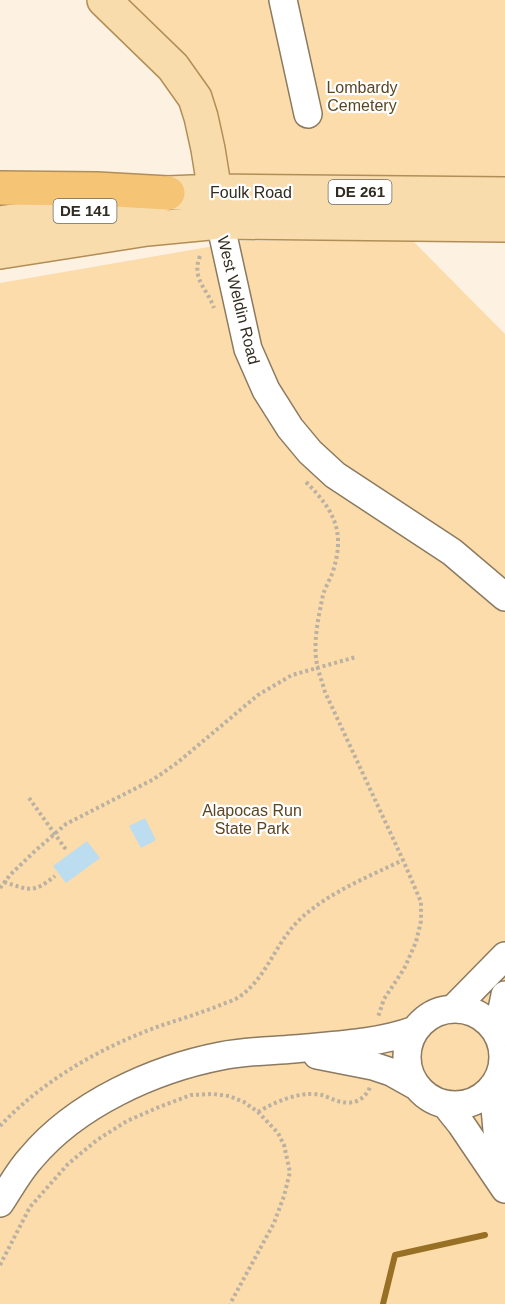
<svg xmlns="http://www.w3.org/2000/svg" width="505" height="1304" font-family="Arial,sans-serif">
<style>
.green{fill:#fcdcaa}
.lines{fill:none;stroke-linecap:round;stroke-linejoin:round}
.stream{stroke:#977026;stroke-width:6}
.building{fill:#bcddef}
.minor-casing{stroke:#8b7a60;stroke-width:30}
.major-casing{stroke:#b18e57;stroke-width:36}
.highway-casing{stroke:#b18e57;stroke-width:36}
.path{stroke:#bbb1a2;stroke-width:4;stroke-dasharray:3 3;stroke-linecap:butt}
.minor{stroke:#fff;stroke-width:27}
.major{stroke:#f9dcac;stroke-width:33}
.highway{stroke:#f5c475;stroke-width:33}
.labels{text-anchor:middle;stroke-width:4.5;stroke-linejoin:round;paint-order:stroke}
.shield{fill:#fff;stroke:#706b63;stroke-width:1.5}
.shield-label{font-size:15px;font-weight:bold;fill:#322b20}
.park-label{font-size:16px;fill:#5d461f;stroke:#fff}
.street-label{font-size:16px;fill:#322b20;stroke:#fff}
</style>
<rect width="100%" height="100%" fill="#fdf2e1"/>
<!-- green -->
<path class="green" d="M104,0h401v194l-290,-3 -14,-74z
M412,240l93,94v970h-505v-1021l243,-42z"/>
<g class="lines">
<!-- stream -->
<path class="stream" d="M383,1304l12,-49 90,-20"/>
</g>
<!-- building -->
<path class="building" d="M145,818l11,22 -15,8 -12,-22z
M87,841l13,17 -34,25 -13,-17z"/>
<g class="lines">
<!-- minor casing -->
<g class="minor-casing">
<path id="minor" d="M283,0l25,114
M220,222l28,127 18,41 24,38 20,24 25,23 117,77 53,45
M453,1009l52,-53
M407 1057a48 48 0 1 1 96 0a48 48 0 1 1-96 0Z
M497,1034l8,-39
M317,1055l56,11 18,6 25,14
M493,1086l4,44 8,47
M445,1104l16,20 44,65
M0,1203c10,-15 19,-32 31,-45 45,-54 123,-89 190,-102 24,-5 49,-5 73,-7 40,-4 83,-5 121,-19"/>
</g>
<!-- major casing -->
<g class="major-casing">
<path id="major" d="M104,0l69,67 22,31 6,19 7,32 10,62
M0,223l117,-17 51,-13 47,-2 290,3
M0,252l147,-23 73,-7 285,3"/>
</g>
<!-- highway casing -->
<g class="highway-casing">
<path id="highway" d="M0,188l97,1 71,4"/>
</g>
<!-- path -->
<path class="path" d="M200,256c-9,23 7,32 14,52
M306,482c29,29 40,51 26,92 -3,7 -7,14 -9,21 -5,24 -11,51 -5,74 2,8 5,15 7,23l78,168 18,42v19l-5,21 -12,27 -20,30 -6,18
M29,798l38,53
M4,882c26,8 28,12 51,-6
M0,888l10,-13 25,-24 31,-27 88,-45 23,-16 81,-68 34,-20 64,-18
M258,1112c15,-9 31,-16 49,-18 4,0 10,0 15,1 4,1 9,4 13,5 15,6 29,2 35,-13
M0,1126c42,-45 100,-78 157,-99 20,-7 41,-13 61,-21 7,-3 15,-5 21,-9 24,-16 34,-46 52,-68 26,-32 75,-51 112,-69
M0,1265l30,-58 38,-43 29,-24 30,-19 32,-14 32,-12 22,-1 16,2 15,6 14,10 20,21 6,12 6,27 -6,24 -10,27 -44,81"/>
<!-- minor -->
<use href="#minor" class="minor"/>
<!-- major -->
<use href="#major" class="major"/>
<!-- highway -->
<use href="#highway" class="highway"/>
</g>
<g class="labels">
<!-- shield labels -->
<g class="shield">
<rect x="328.5" y="180" width="63" height="24" rx="4.5"/>
<rect x="53.5" y="199" width="63" height="24" rx="4.5"/>
</g>
<g class="shield-label">
<text x="360" y="197">DE 261</text>
<text x="85" y="216">DE 141</text>
</g>
<!-- park labels -->
<g class="park-label">
<text x="362" y="93">Lombardy<tspan x="362" dy="18">Cemetery</tspan></text>
<text x="252" y="816">Alapocas Run<tspan x="252" dy="18">State Park</tspan></text>
</g>
<!-- street labels -->
<g class="street-label">
<text x="251" y="198">Foulk Road</text>
<text transform="translate(239 300) rotate(76)" y="6">West Weldin Road</text>
</g>
</g>
</svg>
